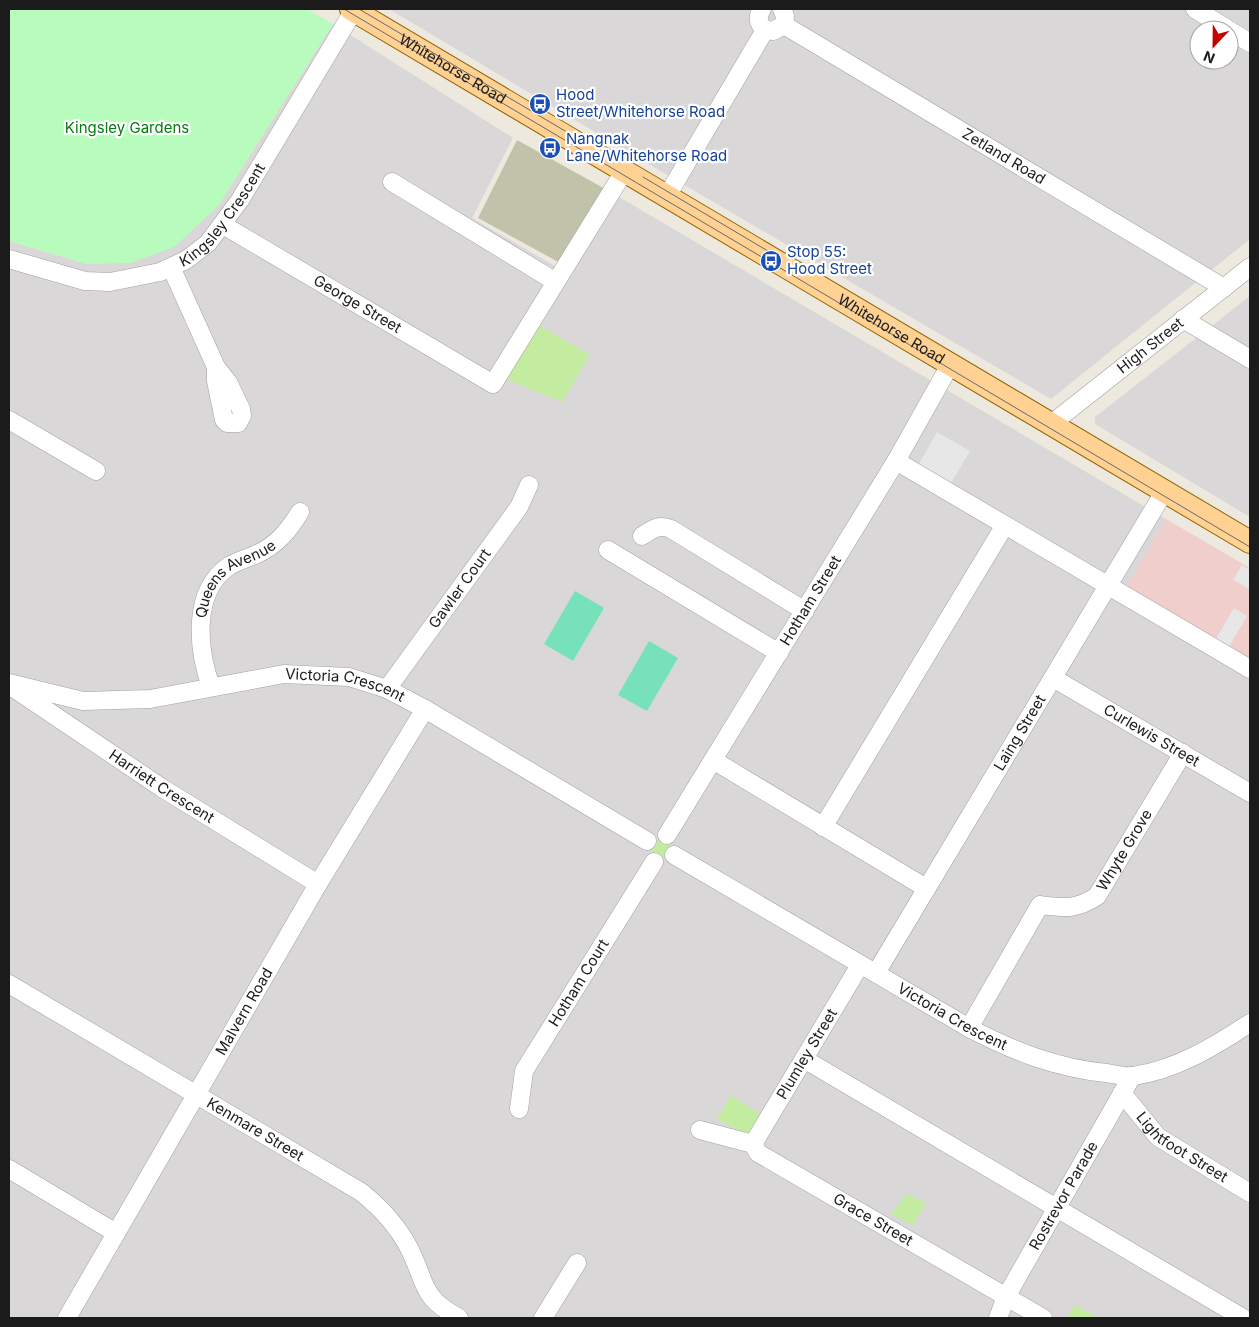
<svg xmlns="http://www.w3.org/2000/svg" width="1259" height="1327" font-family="Inter,sans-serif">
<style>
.residential{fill:#d9d7d7;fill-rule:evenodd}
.commercial{fill:#f0cecc}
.construction{fill:#c1c2aa}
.grass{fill:#c4eca0}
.park{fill:#b7fcbd}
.pitch{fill:#77e2ba}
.parking{fill:#e7e7e7}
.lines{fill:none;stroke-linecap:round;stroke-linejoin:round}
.minor-casing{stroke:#a2a2a2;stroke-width:19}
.major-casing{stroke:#916300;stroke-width:24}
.minor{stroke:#fff;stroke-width:18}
.major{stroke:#ffd192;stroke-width:22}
.tram{stroke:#696969;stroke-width:1}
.labels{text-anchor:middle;stroke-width:4.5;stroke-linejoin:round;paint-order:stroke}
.street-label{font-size:15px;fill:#1b1b1b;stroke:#fff}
.transit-label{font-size:15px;fill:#164399;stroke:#fff;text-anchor:start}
.park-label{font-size:15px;fill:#057c10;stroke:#fff}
</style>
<rect width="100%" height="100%" fill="#ede9df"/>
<!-- residential -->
<path class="residential" d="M389,9h861v230l-199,160 -394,-230zM1199,30h30v30h-30z
M333,24l180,114 -41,80 95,55 47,-79 552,325 -46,79 130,77v643h-1241v-1077l78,23 131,-58z
M1250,296v221l-155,-93v-7z"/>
<!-- commercial -->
<path class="commercial" d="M1166,519l84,49v107l-130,-77z"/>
<!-- construction -->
<path class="construction" d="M517,140l90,50 -45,74 -84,-46z"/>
<!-- grass -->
<path class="grass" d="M539,325l51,30 -28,47 -56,-23z
M652 849a9 9 0 1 1 18 0a9 9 0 1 1-18 0Z
M731,1095l29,19 -12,21 -31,-16z
M907,1194l19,9 -13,22 -22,-11z
M1075,1305l23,13h-31z"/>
<!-- park -->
<path class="park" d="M9,9h298l26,15 -115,182 -44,41 -44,16 -43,1 -78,-23z"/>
<!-- pitch -->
<path class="pitch" d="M575,591l29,17 -31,53 -29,-17z
M649,641l29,17 -31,53 -29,-16z"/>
<!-- parking -->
<path class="parking" d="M937,432l33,19 -19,32 -32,-19z
M1242,565l8,5 -1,19 -16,-9z
M1234,608l13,8 -20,34 -13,-8z"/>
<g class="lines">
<!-- minor casing -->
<g class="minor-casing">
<g id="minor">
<path d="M762,9c-7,11 -2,21 11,22l11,-6 1,-9 -3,-7"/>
<path d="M1195,9l55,34"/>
<path id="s1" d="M784,25l440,263"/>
<path d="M392,182l164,100"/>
<path d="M667,196l98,-166"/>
<path id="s2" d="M223,225l270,159 132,-214"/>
<path id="s3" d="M9,259l76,22 25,1 50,-10 26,-12 22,-17 32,-43 114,-190"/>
<path d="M171,267l45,100 12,15 13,27 1,7 -4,7h-11l-3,-3 -8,-39v-14"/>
<path d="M1183,319l67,40"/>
<path d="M9,420l87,51"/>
<path id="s4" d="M1050,425l200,-158"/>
<path d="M896,461l354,208"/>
<path d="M642,536c10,-7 17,-12 29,-7l134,82"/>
<path d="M608,550l171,103"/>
<path id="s5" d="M1053,678l197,115"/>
<path id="s6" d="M9,683l74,18 67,-2 134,-25 65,3 38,12 38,20 222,132"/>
<path id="s7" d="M211,687c-13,-37 -20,-95 18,-121 8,-5 19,-8 28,-12 20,-9 32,-24 43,-42"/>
<path id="s8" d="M15,689l147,99 156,96"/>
<path id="s9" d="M387,689l132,-182 10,-22"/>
<path d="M713,760l213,128"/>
<path d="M823,827l182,-302"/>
<path id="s10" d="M667,835l229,-374 54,-96"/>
<path id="s11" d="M674,855l295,173c44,23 87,40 137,45 8,1 18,4 27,3 43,-6 82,-30 117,-53"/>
<path id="s12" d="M876,973l288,-481"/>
<path id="s13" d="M9,984l352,208c20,16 36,33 48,56 18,35 10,48 50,70"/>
<path id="s14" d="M969,1028l71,-123c25,3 36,5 57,-9l86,-143"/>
<path d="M804,1059l439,259"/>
<path id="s15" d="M1122,1093l36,44 92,56"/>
<path id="s16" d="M519,1109l5,-38 130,-209"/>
<path id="s17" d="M700,1130l53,14 5,9 285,165"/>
<path id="s18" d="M753,1144l107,-179"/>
<path d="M9,1169l107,64"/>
<path id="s19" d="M67,1318l251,-434 107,-175"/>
<path d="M543,1318l34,-55"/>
<path id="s20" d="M998,1318l8,-21 126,-221"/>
</g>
</g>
<!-- major casing -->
<g class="major-casing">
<g id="major">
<path id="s21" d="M351,9l899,533"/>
</g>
</g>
<!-- minor -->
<use href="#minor" class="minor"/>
<!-- major -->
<use href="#major" class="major"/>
<!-- tram -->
<path class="tram" d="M344,9l906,538
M359,9l228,135
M643,177l135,80"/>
</g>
<!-- icons -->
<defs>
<g id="bus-disc" transform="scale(1.125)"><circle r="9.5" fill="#1a4fb4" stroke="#fff"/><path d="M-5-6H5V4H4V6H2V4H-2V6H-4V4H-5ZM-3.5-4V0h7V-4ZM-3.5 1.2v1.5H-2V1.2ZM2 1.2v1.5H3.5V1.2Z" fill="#fff"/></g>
</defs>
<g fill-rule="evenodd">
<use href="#bus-disc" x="540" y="104"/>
<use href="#bus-disc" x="550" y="148"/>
<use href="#bus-disc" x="771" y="261"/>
</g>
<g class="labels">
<!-- street labels -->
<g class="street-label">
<text dy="5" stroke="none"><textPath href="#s21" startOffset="118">Whitehorse Road</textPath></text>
<text dy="5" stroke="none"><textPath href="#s1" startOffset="256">Zetland Road</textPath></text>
<text dy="5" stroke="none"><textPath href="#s3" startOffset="242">Kingsley Crescent</textPath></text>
<text dy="5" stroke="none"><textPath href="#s2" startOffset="156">George Street</textPath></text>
<text dy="5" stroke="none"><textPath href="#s21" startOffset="628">Whitehorse Road</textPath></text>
<text dy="5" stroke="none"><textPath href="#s4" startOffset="128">High Street</textPath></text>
<text dy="5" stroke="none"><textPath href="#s7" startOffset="126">Queens Avenue</textPath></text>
<text dy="5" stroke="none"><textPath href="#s9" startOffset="124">Gawler Court</textPath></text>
<text dy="5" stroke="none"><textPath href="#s10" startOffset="275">Hotham Street</textPath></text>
<text dy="5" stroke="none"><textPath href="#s6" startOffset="342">Victoria Crescent</textPath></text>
<text dy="5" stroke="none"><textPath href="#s12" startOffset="280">Laing Street</textPath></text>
<text dy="5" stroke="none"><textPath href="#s5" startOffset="114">Curlewis Street</textPath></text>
<text dy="5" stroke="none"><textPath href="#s8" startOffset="176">Harriett Crescent</textPath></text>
<text dy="5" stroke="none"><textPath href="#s14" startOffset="255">Whyte Grove</textPath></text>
<text dy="5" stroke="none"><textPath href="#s16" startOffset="142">Hotham Court</textPath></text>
<text dy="5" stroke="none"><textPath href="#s19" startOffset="354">Malvern Road</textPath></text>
<text dy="5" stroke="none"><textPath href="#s11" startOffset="322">Victoria Crescent</textPath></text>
<text dy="5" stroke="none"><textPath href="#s18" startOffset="105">Plumley Street</textPath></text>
<text dy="5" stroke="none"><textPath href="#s13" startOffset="286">Kenmare Street</textPath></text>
<text dy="5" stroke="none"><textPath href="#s15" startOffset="82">Lightfoot Street</textPath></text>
<text dy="5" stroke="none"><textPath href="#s20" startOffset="139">Rostrevor Parade</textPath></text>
<text dy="5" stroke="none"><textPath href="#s17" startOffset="198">Grace Street</textPath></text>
</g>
<!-- transit labels -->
<g class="transit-label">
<text x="556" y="100">Hood<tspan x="556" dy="17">Street/Whitehorse Road</tspan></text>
<text x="566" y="144">Nangnak<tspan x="566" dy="17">Lane/Whitehorse Road</tspan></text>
<text x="787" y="257">Stop 55:<tspan x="787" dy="17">Hood Street</tspan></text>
</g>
<!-- park labels -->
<g class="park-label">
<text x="127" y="133">Kingsley Gardens</text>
</g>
</g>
<!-- border -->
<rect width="1259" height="1327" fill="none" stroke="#1b1b1b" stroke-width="20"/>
<!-- north arrow -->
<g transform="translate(1214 45) rotate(202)"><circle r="24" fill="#ffffff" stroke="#a4a4a4"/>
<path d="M0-4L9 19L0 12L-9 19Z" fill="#c50200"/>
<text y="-8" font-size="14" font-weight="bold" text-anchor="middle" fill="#1b1b1b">N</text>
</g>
</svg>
